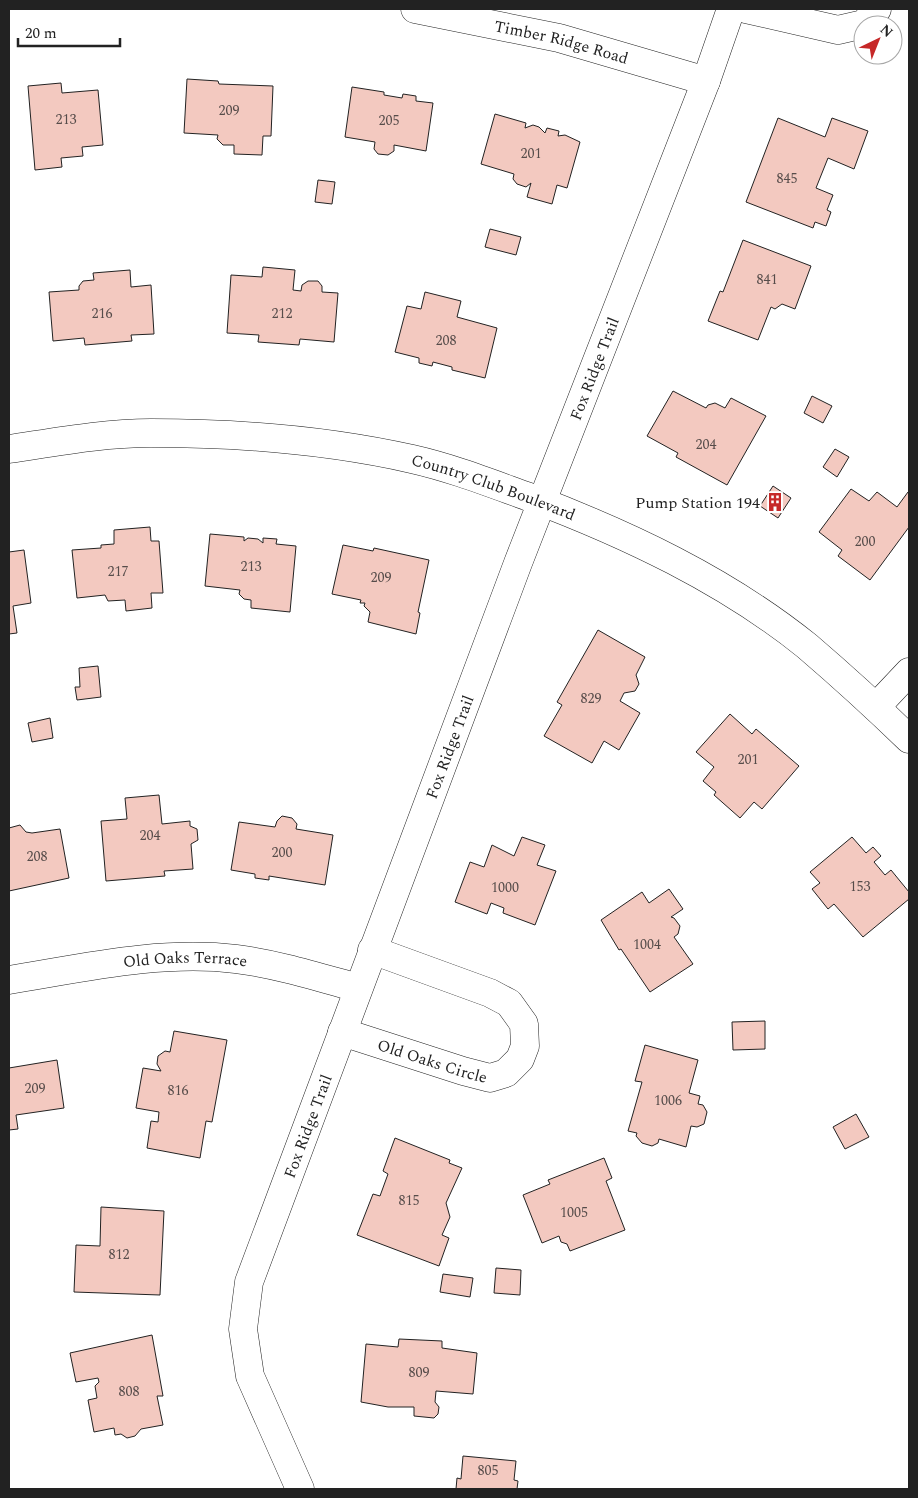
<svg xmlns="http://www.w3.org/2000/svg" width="918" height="1498" font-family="Spectral,serif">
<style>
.building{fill:#f3c9c0;stroke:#222}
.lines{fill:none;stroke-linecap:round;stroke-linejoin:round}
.street-casing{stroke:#222;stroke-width:29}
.secondary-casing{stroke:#222;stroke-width:29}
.street{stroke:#fff;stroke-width:28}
.secondary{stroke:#fff;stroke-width:28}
.labels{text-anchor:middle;stroke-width:4;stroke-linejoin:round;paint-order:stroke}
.number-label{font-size:14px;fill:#564c4a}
.street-label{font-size:16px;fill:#222;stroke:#fff}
.poi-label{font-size:16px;fill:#222;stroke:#fff;text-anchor:end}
</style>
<rect width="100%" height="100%" fill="#fff"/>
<!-- building -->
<path class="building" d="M187,79l31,2 1,3 54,2 -2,50h-8l-1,19 -28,-1v-9h-11l-6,-6 1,-4 -34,-2z
M61,83l1,10 36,-3 5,55 -21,2 1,9 -22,2 1,9 -27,3 -7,-84z
M352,87l32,5v3l18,3 1,-4 13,2v5l17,2 -7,48 -32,-6v6l-6,4 -10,-1 -4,-5 1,-7 -30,-5z
M495,114l31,9 -1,5 8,-3 6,2 6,6 2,-5 12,3 -1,5 7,-1 15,7 -13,46 -10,-3 -5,19 -25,-7 4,-14 -5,4 -9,-3 -4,-5 1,-5 -33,-10z
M778,118l47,19 7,-19 36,13 -14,38 -26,-11 -12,30 17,7 -6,15 4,2 -5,14 -11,-4 -2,6 -67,-26z
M318,180l17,2 -3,22 -17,-2z
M490,229l31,8 -5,18 -31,-8z
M743,240l68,26 -16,43 -13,-5 -7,5 -4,-2 -13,33 -50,-19 12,-30 3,1z
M263,267l32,3 -2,20 8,1 1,-6 6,-4h10l4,5v6l16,1 -4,49 -34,-3 -1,6 -41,-3 1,-7 -32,-2 4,-58 31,2z
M130,270l1,17 20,-2 3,49 -23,1 1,6 -47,4 -1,-7 -31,3 -4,-49 30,-2v-4l4,-5 11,-1 -1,-7z
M425,292l36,9 -4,16 40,11 -12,50 -33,-8v-3l-19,-5 -1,4 -13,-3v-5l-24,-6 12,-46 14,3z
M673,391l33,17 2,-3 7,-2 10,5 6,-10 35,18 -39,69 -51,-28 2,-4 -31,-17z
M812,396l20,10 -9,17 -19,-10z
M835,449l14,8 -12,20 -14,-10z
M773,486l18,12 -13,20 -18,-12z
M851,489l18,12 8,-9 20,15 11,-15 1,1v34l-39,53 -32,-24 4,-6 -23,-18z
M150,527l1,14h8l4,52h-12l1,15 -26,3 -1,-11 -17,1 -3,-6 -28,3 -5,-48 29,-2v-3l13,-1v-14z
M210,534l34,3v4l4,-3 10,1 5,4v-5l14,1 -1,5 20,2 -6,66 -39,-4v-8l-7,-1 -5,-5 1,-4 -35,-4z
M343,545l30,6 1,-3 55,12 -11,52 2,1 -4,21 -48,-12 2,-10 -6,-6 1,-3h-5l1,-3 -29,-6z
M24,550l7,53 -18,3 4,27 -8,1v-82z
M598,630l47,27 -9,18 3,9 -4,7 -11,2 -4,8 20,12 -21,37 -15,-9 -12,22 -48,-27 18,-31 -5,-3z
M98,666l3,31 -24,3 -2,-13h5l-1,-19z
M730,714l22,20 4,-5 43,37 -37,43 -8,-7 -14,16 -26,-23 2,-3 -13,-11 11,-14 -18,-15z
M50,718l3,20 -21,4 -4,-19z
M159,795l3,29 28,-3v5l7,3 1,11 -7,4 2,25 -29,2 1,5 -59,5 -5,-60 26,-2 -2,-21z
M282,816l10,2 5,6 -1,5 37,6 -8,50 -56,-9v4l-14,-2v-4l-24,-4 8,-48 36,5 2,-6z
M20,825l6,7 6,1 28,-4 9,49 -60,13v-63z
M522,837l23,8 -8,20 19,6 -21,54 -32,-12 1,-5 -13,-5 -4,11 -32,-12 15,-40 14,5 8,-22 22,11z
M852,837l14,16 7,-6 8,9 -7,6 11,13 6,-5 18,22v7l-46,38 -29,-33 -6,5 -16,-20 8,-6 -10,-11z
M669,889l14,20 -12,8 3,1 6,8 -2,8 -4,3 19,27 -43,28 -29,-43 -2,1 -18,-30 41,-28 7,11z
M765,1021v28l-32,1 -1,-28z
M174,1031l53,9 -15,82 -6,-1 -6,37 -53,-10 4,-27 7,1 1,-10 -23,-4 7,-40 18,3 -4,-7 1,-8 7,-5 5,1z
M645,1045l53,15 -9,33 11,3 -2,8 5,1 4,7 -3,12 -7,3 -6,-1 -5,21 -27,-8 -1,4 -6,3 -10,-3 -6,-7 1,-3 -9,-2 14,-49 -7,-1z
M57,1060l7,48 -48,7 2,14 -9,1v-62z
M856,1114l13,23 -24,12 -12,-22z
M395,1138l55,22 -1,3 13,5 -16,35 4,14 -8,18 7,3 -10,28 -82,-31 16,-41 7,2 8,-22 -5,-3z
M604,1158l8,20 -6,3 19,49 -55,21 -3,-7 -6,-2 -2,-6 -17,7 -19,-48 27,-11 -2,-4z
M101,1207l63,4 -4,84 -86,-3 2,-47 24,1z
M496,1268l25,2 -1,25 -26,-2z
M443,1274l30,4 -3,19 -30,-5z
M152,1335l11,61h-6l6,29 -22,4 -6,7 -8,2 -6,-4 -6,1 -1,-7 -20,4 -6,-32 9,-2 -2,-12 4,-4 -1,-4 -22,4 -6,-29z
M399,1339l43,2v7l35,5 -4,41 -37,-3 -1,11 4,5 -1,7 -4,4 -20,-2v-9h-26l-27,-5 5,-58 32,3z
M463,1456l53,5 -2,19 4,1 -1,8h-61l1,-11 4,1z"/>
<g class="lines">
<!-- street casing -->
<g class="street-casing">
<g id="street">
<path id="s1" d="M415,9l144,29 147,43"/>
<path d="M746,9l92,21 26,-6 13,-15"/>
<path d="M876,707l33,-35"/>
<path id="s2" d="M9,980c74,-12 151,-30 227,-21 41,5 82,18 122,29"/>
<path id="s3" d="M342,1032l121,39 27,7 16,-5 14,-14 5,-13 -1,-22 -15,-21 -19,-10 -118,-43"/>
<path id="s4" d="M300,1489l-50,-113 -7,-47 6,-47 269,-719 188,-482 25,-72"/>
</g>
</g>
<!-- secondary casing -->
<g class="secondary-casing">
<g id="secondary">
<path id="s5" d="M9,449c47,-7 94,-16 142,-16 87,0 176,7 261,26 40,9 78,24 117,38 98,37 196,83 278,149 35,30 69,61 102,93"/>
</g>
</g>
<!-- street -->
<use href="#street" class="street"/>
<!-- secondary -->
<use href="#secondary" class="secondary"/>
</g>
<!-- icons -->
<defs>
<g id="building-bare" transform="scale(1.5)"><path d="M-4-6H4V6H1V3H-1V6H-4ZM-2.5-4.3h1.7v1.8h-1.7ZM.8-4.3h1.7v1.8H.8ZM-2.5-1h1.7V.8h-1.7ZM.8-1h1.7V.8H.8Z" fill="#c62828" stroke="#fff" stroke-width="2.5" paint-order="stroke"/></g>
</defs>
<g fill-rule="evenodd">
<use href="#building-bare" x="775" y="502"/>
</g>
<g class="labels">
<!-- number labels -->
<g class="number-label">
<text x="229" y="115">209</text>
<text x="66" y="124">213</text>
<text x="389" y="125">205</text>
<text x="531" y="158">201</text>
<text x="787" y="183">845</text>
<text x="767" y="284">841</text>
<text x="102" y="318">216</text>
<text x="282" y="318">212</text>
<text x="446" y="345">208</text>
<text x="706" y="449">204</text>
<text x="865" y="546">200</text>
<text x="251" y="571">213</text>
<text x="118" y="576">217</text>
<text x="381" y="582">209</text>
<text x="591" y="703">829</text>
<text x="748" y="764">201</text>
<text x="150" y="840">204</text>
<text x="282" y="857">200</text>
<text x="37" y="861">208</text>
<text x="860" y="891">153</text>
<text x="505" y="892">1000</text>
<text x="647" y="949">1004</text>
<text x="35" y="1093">209</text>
<text x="178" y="1095">816</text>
<text x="668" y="1105">1006</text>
<text x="409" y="1205">815</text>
<text x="574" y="1217">1005</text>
<text x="119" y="1259">812</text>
<text x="419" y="1377">809</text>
<text x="129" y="1396">808</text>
<text x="488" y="1475">805</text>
</g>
<!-- street labels -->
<g class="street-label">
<text dy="6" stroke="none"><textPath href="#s1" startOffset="150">Timber Ridge Road</textPath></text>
<text dy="6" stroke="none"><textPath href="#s4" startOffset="1195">Fox Ridge Trail</textPath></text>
<text dy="6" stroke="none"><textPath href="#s5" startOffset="492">Country Club Boulevard</textPath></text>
<text dy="6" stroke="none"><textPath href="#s4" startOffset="790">Fox Ridge Trail</textPath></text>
<text dy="6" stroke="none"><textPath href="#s2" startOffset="178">Old Oaks Terrace</textPath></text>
<text dy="6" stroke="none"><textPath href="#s3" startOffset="95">Old Oaks Circle</textPath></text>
<text dy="6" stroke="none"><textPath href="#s4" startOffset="385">Fox Ridge Trail</textPath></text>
</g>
<!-- poi labels -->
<g class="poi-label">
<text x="760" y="508">Pump Station 194</text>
</g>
</g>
<!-- border -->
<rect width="918" height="1498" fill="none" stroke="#222222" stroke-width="20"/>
<!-- north arrow -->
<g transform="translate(878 40) rotate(43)"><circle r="24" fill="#ffffff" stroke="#a7a7a7"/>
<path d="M0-4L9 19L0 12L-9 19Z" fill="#c62828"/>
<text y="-8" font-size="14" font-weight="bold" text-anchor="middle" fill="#222222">N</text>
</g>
<!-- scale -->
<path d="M18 38v8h102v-8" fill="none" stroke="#222222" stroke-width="2.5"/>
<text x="25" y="38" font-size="15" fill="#222222" stroke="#ffffff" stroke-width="4" paint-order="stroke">20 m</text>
</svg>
